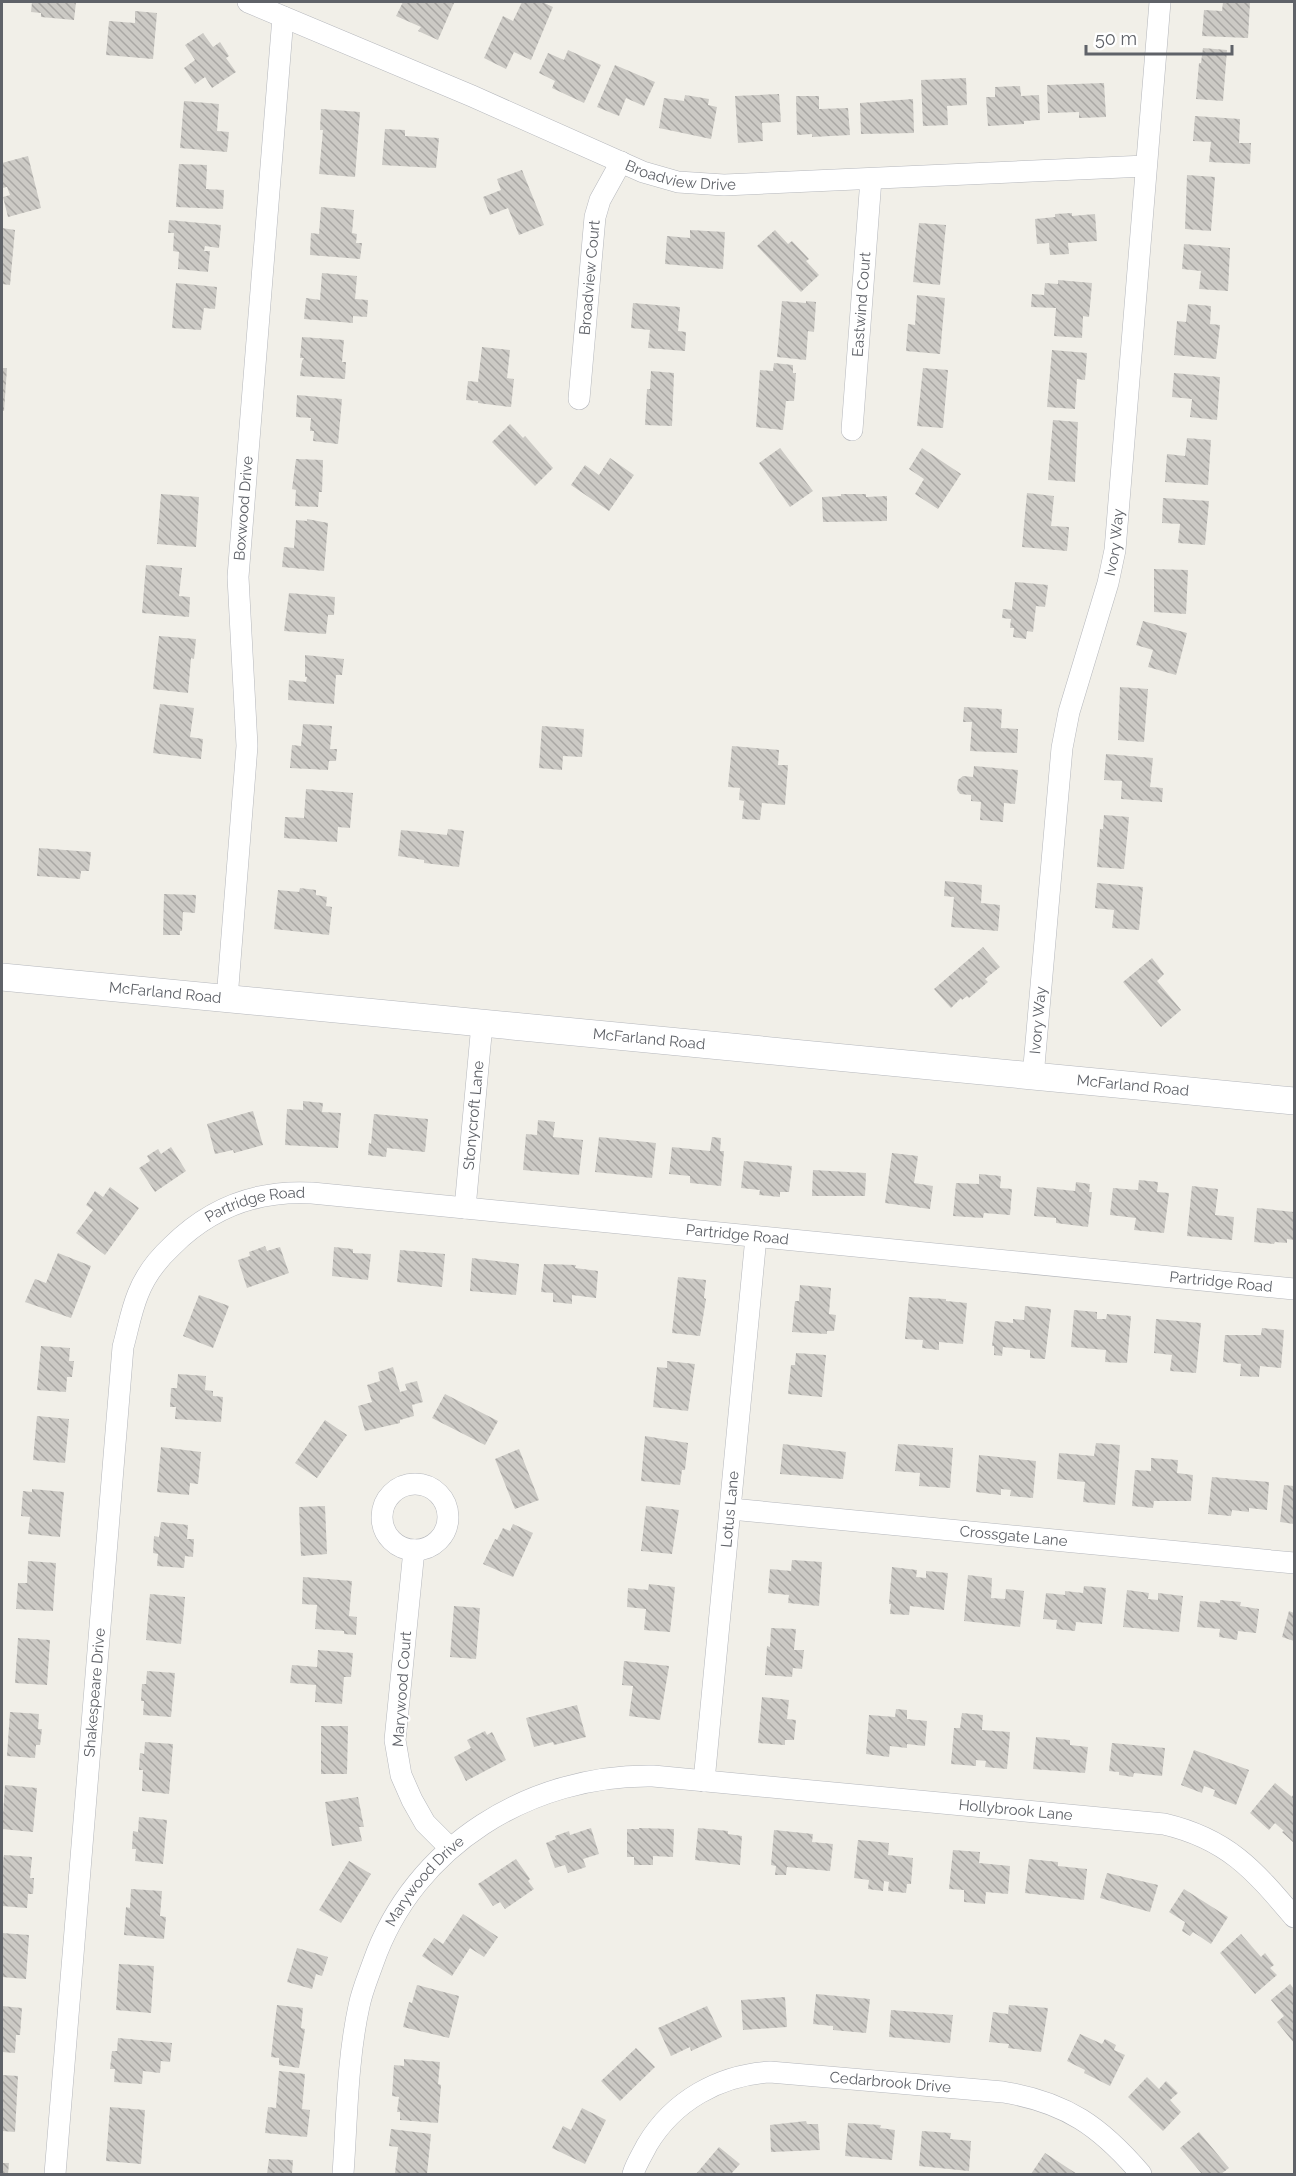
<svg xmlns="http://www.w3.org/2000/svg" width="1296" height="2176" font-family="Raleway,sans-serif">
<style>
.building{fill:url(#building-back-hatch)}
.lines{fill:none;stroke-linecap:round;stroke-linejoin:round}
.minor-casing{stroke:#b5b7bc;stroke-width:22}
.tertiary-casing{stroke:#b5b7bc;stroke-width:28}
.minor{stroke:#fff;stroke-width:21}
.tertiary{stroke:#fff;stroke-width:27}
.labels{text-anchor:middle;stroke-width:4.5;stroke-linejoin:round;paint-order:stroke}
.street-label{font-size:15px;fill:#5f6268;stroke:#fff}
</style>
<defs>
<pattern id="building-back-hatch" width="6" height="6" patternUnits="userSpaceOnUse" patternTransform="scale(1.5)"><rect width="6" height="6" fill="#cccac5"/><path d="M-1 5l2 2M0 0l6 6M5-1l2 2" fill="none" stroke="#a9a7a4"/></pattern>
</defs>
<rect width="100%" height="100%" fill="#f1efe8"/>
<!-- building -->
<path class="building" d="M32,2h44l-2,18 -33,-3v-4l-10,-1z
M403,2l51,1 -16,37 -20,-9 3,-4 -25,-11z
M522,2h20l11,5 -22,53 -17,-8 -8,17 -22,-11 19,-42 10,5z
M1223,2h27l-2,36 -46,-2 2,-26 18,1z
M135,11l22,2 -4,46 -47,-4 3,-34 26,2z
M203,33l10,14 7,-5 9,14 -3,2 10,14 -24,16 -7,-11 -10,7 -11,-16 11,-8 -10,-15z
M1203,48l24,2 -4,51 -27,-2 3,-36h2z
M568,50l33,15 -17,38 -32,-15 3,-7 -16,-8 9,-20 16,7z
M615,65l40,17 -11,24 -18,-8 -7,18 -22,-9z
M966,78l1,27 -20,1 1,19 -25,1 -2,-46z
M1104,83l2,34 -27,1v-6l-31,1 -1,-28z
M1020,86l1,10 18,-1 1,25 -16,1v3l-36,2 -2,-29h9v-10z
M779,94l2,28 -19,1 1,18 -25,2 -3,-47z
M685,95l24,4 -1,6 9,2 -6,32 -52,-11 5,-30 20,3z
M796,96h23v13l29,-1 2,27 -38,2v-3l-15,1z
M913,99l1,34 -53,1 -1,-31z
M184,101l35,3 -2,27 12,1 -2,20 -47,-4z
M321,109l39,3 -5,65 -36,-3 4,-44h-3z
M1195,116l45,3 -1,24h12l-1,21 -41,-2 2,-20 -18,-1z
M385,129l20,1v6l34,2 -3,30 -54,-3z
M28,156l13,52 -33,9 -5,-20 7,-2 -3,-8 -5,1v-25z
M179,164l28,1 -1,24 18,1 -1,19 -47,-2z
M522,170l22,55 -25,10 -11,-27 -18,7 -7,-18 18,-7 -4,-11z
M1187,175l28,2 -4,54 -26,-2z
M321,207l33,3 -2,23 5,1 -1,9h6l-2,16 -50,-4 1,-22 8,1z
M1072,213v3l23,-2 2,27 -29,2 1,11 -19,1 -1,-12 -12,1 -2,-25 20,-2v-3z
M169,220l52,5 -2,23 -14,-2 -1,5h6l-2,21 -30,-3 1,-17 -6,-1 1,-18h-6z
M919,223l27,2 -6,60 -27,-3z
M2,228l13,2 -5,55 -8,-1z
M690,230l35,2 -2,37 -58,-5 2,-28 23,2z
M775,230l13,14 4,-3 17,18 -3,2 13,14 -18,17 -44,-46z
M1184,244l46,4 -2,43 -29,-2 2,-18 -19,-2z
M322,273l35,3 -2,23 13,1 -1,17 -14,-1v7l-49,-4 2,-21 14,2z
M1058,280l34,3 -3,34 -6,-1 -1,22 -28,-2 2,-28 -25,-1 1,-13 12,1 1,-12 13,1z
M176,283l41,4 -2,22 -11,-1 -3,22 -29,-2z
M917,295l28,3 -5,56 -34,-3 2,-27 7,1z
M782,301l24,2v-2l10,1 -2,30 -6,-1 -2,29 -29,-3z
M633,303l47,4 -2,24 8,1 -1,19 -37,-3 2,-18 -19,-2z
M1188,304l23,2 -1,18 10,1 -4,34 -42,-4 3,-34 9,1z
M302,337l42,3 -2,22h4l-1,17 -45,-3 2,-15 2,-3h-4z
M482,347l28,3 -3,28 7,1 -3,28 -33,-4v-2l-12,-1 2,-19 10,1z
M1052,350l35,3 -2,27 -8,-1 -2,30 -28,-2z
M774,363l19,2v8h3l-2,28h-8l-3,29 -27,-3 4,-57 13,1z
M2,368h5l-3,43h-2z
M923,368l25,2 -5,58 -26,-2z
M651,371l23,2 -2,53 -27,-1 2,-36h3z
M1174,373l46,4 -3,43 -27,-3 2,-18 -20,-2z
M297,395l45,4 -4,45 -25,-3 1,-10h-4l1,-13 -15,-1z
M1053,420l25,2 -3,60 -27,-2z
M510,424l13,14 2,-2 28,32 -18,18 -43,-44z
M1187,438l24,2 -3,45 -43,-3 2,-28 18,2z
M780,448l33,43 -23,16 -31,-44z
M922,448l39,26 -23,35 -23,-15 9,-15 -15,-10z
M610,458l24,17 -25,36 -38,-26 14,-20 14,10z
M296,459l27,1 -1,32h-3l-1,15 -23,-1 1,-16 -4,-1z
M1027,493l27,3 -3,30 18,1 -2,24 -45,-4z
M161,494l38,3 -3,50 -39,-3z
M841,494h25v3l21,-1v25l-64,1 -1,-25 19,-1z
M1163,498l46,3 -4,44 -27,-2 2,-19 -18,-1z
M307,519l21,4 -4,48 -42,-4 2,-20 10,1 2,-28 11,1z
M146,565l36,3 -3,28 11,1 -1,20 -47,-4z
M1154,569l34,1 -2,44 -32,-2z
M1015,582l33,3 -3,22 -9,-1 -3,26 -6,-1 -1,8 -13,-2 1,-9h-4l1,-9 -9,-1 1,-9 9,1z
M289,593l46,4 -1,18h-6l-2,19 -42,-3z
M1143,621l44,12 -11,42 -28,-8 5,-17 -17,-5z
M159,636l37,3 -2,20 -3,-1 -3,35 -35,-4z
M305,655l39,4 -2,16h-6l-2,29 -46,-4 1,-20 17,2 1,-5h-2z
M1120,687l28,2 -4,53 -26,-2z
M160,704l34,4 -4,29 13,2 -2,20 -48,-6z
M964,707l38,2 -1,19 17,1 -1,24 -47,-2 2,-29h-9z
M303,724l29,2 -2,23h7l-1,12h-7l-1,9 -38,-2 2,-23 9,1z
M542,726l42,3 -2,28 -19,-1 -1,14 -23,-2z
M732,746l47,4 -1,15h10l-3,40 -23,-2 -2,17 -18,-1 2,-18 -5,-1 1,-12 -12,-1z
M1106,754l47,4 -3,29 13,1 -1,14 -41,-3 1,-18 -18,-1z
M974,766l44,4 -3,34 -11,-1 -1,19 -23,-2 1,-18 -10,-1v-6l-11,-1 -3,-4 1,-10 5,-4 10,1z
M306,789l47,4 -3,35 -12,-1 -1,15 -53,-4 1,-21 19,1z
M1104,815l25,2 -5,52 -27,-2 3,-38h3z
M448,829l16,2 -5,36 -35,-4v-3l-26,-4 3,-26 46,5z
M39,848l52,4 -2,19h-8l-1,8 -43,-3z
M945,881l37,4 -1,18 19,2 -2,26 -47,-4 3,-30 -10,-1z
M1097,883l46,4 -4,43 -27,-2 2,-18 -19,-2z
M300,888l16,2v5l11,2 -1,9 6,1 -3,28 -55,-6 4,-39 21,2z
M164,894l32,1 -1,18 -12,-1 -1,19h-2v4h-17z
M983,947l17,20 -15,12 3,3 -19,16 -2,-2 -5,4 -1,-2 -10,10 -17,-19z
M1152,958l12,16 -7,7 24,29 -20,17 -38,-45z
M303,1101l20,2 -1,9 19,1 -3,35 -53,-3 2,-36 16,1z
M253,1111l10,34 -29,8 -1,-3 -18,4 -8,-30z
M374,1114l54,5 -3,33 -38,-4 -1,9 -18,-2 1,-12 2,1z
M538,1120l17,2 -2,15 30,3 -4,35 -56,-5 3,-36 11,1z
M599,1137l57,6 -4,35 -57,-6z
M712,1137l9,1 -1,13h4l-3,35 -31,-3v-7l-21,-2 3,-27 38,4z
M171,1147l15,24 -31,21 -16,-24 11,-7 -3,-5 11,-7 3,5z
M892,1153l26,3 -4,27 19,3 -3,23 -45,-6z
M744,1161l48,5 -3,26h-9v5l-21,-2 1,-5 -19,-2z
M813,1170l53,3 -1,23h-53z
M979,1174l22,2 -1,12 12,1 -2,26 -26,-2 -1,5 -30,-2 3,-33 23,1z
M1139,1180l19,2 -1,10 12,1 -5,40 -30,-3 2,-12 -26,-3 3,-27 25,2z
M1076,1182l14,2 -1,8h3l-4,35 -32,-4v-5l-22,-2 3,-29 38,4z
M1192,1186l26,3 -3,26 19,2 -2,23 -45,-4z
M110,1187l29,21 -34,47 -29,-22 17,-23 -7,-5 9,-14 8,6z
M1257,1208l37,4v28l-7,-1v4l-12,-1 -1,2 -20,-2z
M265,1246l2,5 13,-4 9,26 -42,15 -9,-28 12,-4 -1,-4z
M334,1247l19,2v4l18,1 -3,26 -36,-4z
M400,1250l45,4 -3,33 -45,-5z
M58,1253l33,13 -20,52 -46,-16 10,-23 11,4z
M472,1258l47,6 -3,31 -46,-4z
M544,1264l32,1 -1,3 23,3 -2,27 -24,-3v9l-19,-2v-9l-12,-1z
M678,1277l28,3 -2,18 2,1 -6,37 -28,-3z
M800,1285l31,3 -2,26 7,1 -2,16h-7v3l-35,-2 3,-31h4z
M199,1295l30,11 -16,42 -30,-12z
M909,1297l37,2v2l21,2 -4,41 -24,-2v8l-17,-2 1,-8 -18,-1z
M1025,1306l26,3 -6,50 -15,-1v-8l-27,-3 -1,9 -8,-1v-9h-2l3,-25 18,2v-4l11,1z
M1074,1310l23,2v7h9l1,-5 24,2 -4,47 -22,-1 1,-12 -35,-3z
M1156,1319l45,4 -5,50 -26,-2 2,-16 -18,-2z
M1262,1328l22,2 -3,38 -21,-2 -1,11 -19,-1 1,-12 -18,-2 2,-27h36z
M41,1346l29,2 -1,13h5l-2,16h-5l-1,15 -29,-2z
M796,1353l30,2 -4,42 -34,-3 3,-29h4z
M667,1361l28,3 -7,47 -35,-4 4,-40 10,1z
M393,1367l7,25 7,-2 -2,-6 12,-3 6,21 -11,3 2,11 -14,4v3l-35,8 -7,-25 14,-4 -5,-17 13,-4 -2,-9z
M178,1374l28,2 -1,14 8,1v5l10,1 -2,25 -46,-3 1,-12h-6l1,-19h6z
M445,1394l53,27 -13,24 -53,-27z
M37,1416l32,3 -4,44 -32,-3z
M325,1420l22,15 -30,43 -22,-15z
M645,1436l43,7 -3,27h-3l-2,15 -39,-4z
M1096,1443l24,2 -5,60 -32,-3 2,-20 -28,-3 2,-26 35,3z
M783,1444l63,8 -3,27 -63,-5z
M898,1444l55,4 -3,40 -31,-2 1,-13 -25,-2z
M161,1447l40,5 -3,32 -8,-1 -1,12 -32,-3z
M519,1449l20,51 -24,9 -20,-50z
M979,1455l57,6 -3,37 -23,-2 1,-6 -10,-1v6l-25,-3z
M1151,1458l27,2 -1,13 16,2 -2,26h-37l-1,7 -21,-2 3,-36 16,1z
M1212,1477l57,5 -2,28 -18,-2v4l-17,-2 -1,6 -23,-2z
M1284,1485l10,1v38l-14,-2z
M32,1489l32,3 -4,45 -32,-3 2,-17 -9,-1 2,-25 9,1z
M325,1506l2,48 -26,2 -2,-49z
M646,1506l33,4 -7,44 -31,-3z
M161,1522l27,3 -1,14h7l-1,18 -8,-1 -1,12 -27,-2 1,-12 -5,-1 1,-17 5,1z
M513,1524l20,9 -20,44 -30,-13 12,-25 2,1 6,-12 7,3z
M792,1560l30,2 -3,44 -31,-3 1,-8 -21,-2 2,-24 21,2z
M28,1561l28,2 -3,48 -37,-2 2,-26h9z
M892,1567l25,3 -1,7 10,1v-7l22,2 -4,37 -34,-4 -1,9 -19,-1 1,-10h-2z
M968,1575l24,3 -1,20 14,1 1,-10 18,2 -4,36 -56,-6z
M303,1577l49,4 -3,35 8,1 -1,18 -12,-1v-3l-29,-2 2,-24 -15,-1z
M649,1584l26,3 -5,45 -26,-2 2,-21 -19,-2 1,-19 20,2z
M1084,1586l22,2 -4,36 -26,-2 -1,9 -19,-2 1,-9 -14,-1 3,-26 19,2v-4l18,2z
M1127,1590l22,3 -1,6 10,1v-7l25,3 -4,36 -56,-5z
M150,1594l35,3 -4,47 -35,-4z
M1220,1600l21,2 -1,4 19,3 -3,24 -18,-2 -1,9 -18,-3 1,-8 -23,-2 3,-26 20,2z
M454,1606l26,2 -4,51 -26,-2z
M1289,1611l5,2v28l-12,-4z
M771,1628l25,1 -2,21h10l-2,19 -9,-1 -1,9 -27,-2 2,-29 3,1z
M18,1638l32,2 -3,45 -32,-2z
M318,1650l35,3 -2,24h-7l-2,27 -27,-2 1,-17 -26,-2 2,-18 25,2z
M624,1661l45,5 -9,54 -31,-4 4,-30 -11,-1z
M147,1671l28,2 -4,44 -28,-2 1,-14h-3l1,-17h4z
M762,1697l27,3 -2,19 9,1 -2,20h-9v5l-27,-2z
M577,1705l9,32 -32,8 -1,-3 -19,5 -8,-29z
M896,1709l11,1v9l20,2 -2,25 -18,-2v4l-17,-2 -1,11 -23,-3 3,-39 26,2z
M10,1712l29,2 -1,15h4l-2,16h-4l-1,13 -28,-2z
M962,1713l21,2 -1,15 28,2 -3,37 -22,-2 1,-6 -10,-1v6l-25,-2 3,-36h6z
M321,1726h27l-1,48h-26z
M485,1731l2,4 5,-3 14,28 -40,21 -12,-24 17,-9 -4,-8z
M1036,1737l34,3v5l18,2 -3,26 -52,-4z
M145,1742l28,2 -4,50 -27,-3 1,-21h-4l1,-17 4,1z
M1112,1743l53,5 -3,28 -28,-3 -1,4 -14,-2v-3l-10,-1z
M1194,1750l55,20 -13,35 -23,-9 2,-6 -11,-4 -2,7 -21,-8z
M1275,1783l17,14 2,-4v50l-12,-11 2,-1 -9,-8 -6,7 -19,-17z
M5,1785l32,3 -4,44 -31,-3z
M358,1797l6,30h-5l3,14 -30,5 -7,-44z
M139,1817l28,3 -4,44 -28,-3 1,-12h-4l1,-18 5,1z
M591,1828l8,26 -16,5 3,8 -18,6 -3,-8 -10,3 -9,-25 10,-4 -1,-3 14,-5 1,4z
M639,1828l35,1 -1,28 -20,-1v9h-19v-8h-7v-28h12z
M698,1828l30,3v3l14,2 -2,29 -45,-5z
M774,1830l39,4 -1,8 21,2 -3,27 -43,-4 -1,8h-11l1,-9 -5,-1z
M858,1840l31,3 -1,12 25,3 -2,26h-4l-1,9 -18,-2 1,-9 -5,-1 -1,10 -15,-2 1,-9 -15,-2z
M953,1850l27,2 -1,11 31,3 -2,28 -22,-2 -1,12 -21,-2v-12l-15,-1z
M4,1855l28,2 -2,21h4l-1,16h-5l-1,14 -25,-2v-37z
M516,1859l14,20 -2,2 6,8 -29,20 -5,-7 -7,4 -15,-22z
M1029,1859l29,3v4l29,3 -3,31 -59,-7z
M349,1861l22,13 -30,49 -22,-13z
M1107,1873l51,12 -8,27 -50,-14z
M131,1889l31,2 -2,25 6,1 -2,22 -40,-4 2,-28 4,1z
M1184,1889l44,28 -17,27 -18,-12 -3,4 -8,-5 3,-9 -16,-10z
M463,1914l35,23 -14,20 -14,-9 -18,28 -30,-20 12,-18 9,6z
M2,1933l27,2 -3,44 -24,-2z
M1241,1934l20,23 4,-4 9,12 -4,3 7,7 -22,19 -35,-41z
M297,1948l31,9 -6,19 -6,-2 -4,15 -25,-7z
M119,1964l35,2 -3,47 -35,-3z
M1290,1984l4,5v54l-17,-21 7,-6 -13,-16z
M417,1985l42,11 -10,42 -46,-11 6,-25 3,1z
M816,1994l54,5 -4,34 -33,-3v-4l-20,-2z
M785,1997l2,30 -44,3 -2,-30z
M277,2005l26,3 -2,20 4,1 -6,39 -20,-3v-7l-8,-1z
M1009,2005l39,3 -7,44 -33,-4 1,-4 -20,-2 4,-30 15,2z
M2,2006l20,2 -2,27h-4l-1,18 -13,-1z
M707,2006l15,31 -31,14 -1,-4 -19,9 -13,-28z
M891,2010l62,5 -3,28 -61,-6z
M1080,2034l22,10 3,-5 11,6 -2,5 11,5 -15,31 -26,-13 1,-3 -18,-9z
M118,2038l54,5 -2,19 -9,-1 -1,12 -17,-2 -1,13 -28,-2 1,-13h-5l2,-18h5z
M636,2048l19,19 -35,34 -19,-20z
M404,2059l36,3 -2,22 3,1 -3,38 -38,-3v-8h-3l2,-15 -7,-1 2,-31 10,1z
M279,2071l26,3 -3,35 8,1 -3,27 -42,-4 3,-26 8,1z
M2,2075l16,1 -3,56 -13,-1z
M1147,2077l12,12 7,-8 12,12 -8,7 11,12 -18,19 -35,-34z
M110,2107l35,3 -4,54 -35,-3z
M582,2108l24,12 -21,44 -33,-16 11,-22 8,4z
M806,2121l1,3h11l2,26 -49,2 -1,-27z
M848,2123l33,2 -1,3 15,2 -3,30 -47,-4z
M391,2129l40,5 -4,40 -32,-1 3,-26 -9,-1z
M922,2131l29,2 -1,6 21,2 -2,30 -50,-5z
M1199,2132l30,36 -8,6h-19l-22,-26z
M719,2147l21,17 -9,10h-35z
M1045,2153l32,21h-46z
M269,2159l24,1 -1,14h-25z
M2,2163h7l-1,11h-6z"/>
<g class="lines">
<!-- minor casing -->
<g class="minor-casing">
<g id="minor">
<path id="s1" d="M248,2l224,94 171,76 35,10 46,3 422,-19"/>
<path id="s2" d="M579,399l16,-182 5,-17 21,-38"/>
<path id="s3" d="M852,430l19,-251"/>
<path id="s4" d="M227,999l20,-253 -9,-169 45,-560"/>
<path id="s5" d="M1033,1077l29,-329 7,-36 39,-129 7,-33 45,-548"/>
<path id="s6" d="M465,1208l17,-184"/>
<circle cx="415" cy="1517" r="33"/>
<path id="s7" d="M731,1509l563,54"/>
<path d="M414,1550l-19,190 6,35 11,25 13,23 25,25"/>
<path id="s8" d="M704,1781l52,-544"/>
<path id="s9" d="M55,2174l68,-827c5,-18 8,-36 15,-53 7,-18 20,-35 34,-48 39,-39 86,-56 140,-53l982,96"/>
<path id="s10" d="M343,2174c4,-55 4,-113 16,-168 3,-15 9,-29 14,-43 41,-118 158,-189 280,-187l511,48c64,15 90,46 130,93"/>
<path id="s11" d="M633,2174c3,-10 9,-19 14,-29 26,-44 72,-70 123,-73l233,20c63,10 98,35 138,82"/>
</g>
</g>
<!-- tertiary casing -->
<g class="tertiary-casing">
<g id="tertiary">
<path id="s12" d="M2,977l1292,124"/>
</g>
</g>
<!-- minor -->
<use href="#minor" class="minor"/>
<!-- tertiary -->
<use href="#tertiary" class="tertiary"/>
</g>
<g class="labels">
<!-- street labels -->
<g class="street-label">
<text dy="5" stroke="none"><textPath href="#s1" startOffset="468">Broadview Drive</textPath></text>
<text dy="5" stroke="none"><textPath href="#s2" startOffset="122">Broadview Court</textPath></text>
<text dy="5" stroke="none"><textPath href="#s3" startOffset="126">Eastwind Court</textPath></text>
<text dy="5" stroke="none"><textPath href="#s4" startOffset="492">Boxwood Drive</textPath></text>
<text dy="5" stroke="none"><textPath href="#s5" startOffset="543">Ivory Way</textPath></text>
<text dy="5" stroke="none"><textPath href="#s12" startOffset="164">McFarland Road</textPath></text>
<text dy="5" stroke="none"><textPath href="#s5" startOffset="57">Ivory Way</textPath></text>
<text dy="5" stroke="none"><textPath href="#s12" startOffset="650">McFarland Road</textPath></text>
<text dy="5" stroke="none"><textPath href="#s12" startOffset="1136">McFarland Road</textPath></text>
<text dy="5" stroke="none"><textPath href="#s6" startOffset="93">Stonycroft Lane</textPath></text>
<text dy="5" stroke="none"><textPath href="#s9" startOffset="1040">Partridge Road</textPath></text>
<text dy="5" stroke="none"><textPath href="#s9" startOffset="1526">Partridge Road</textPath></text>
<text dy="5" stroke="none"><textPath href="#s9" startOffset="2012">Partridge Road</textPath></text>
<text dy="5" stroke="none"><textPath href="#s8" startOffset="273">Lotus Lane</textPath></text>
<text dy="5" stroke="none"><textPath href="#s7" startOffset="284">Crossgate Lane</textPath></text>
<text transform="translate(402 1689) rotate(-86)" y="5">Marywood Court</text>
<text dy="5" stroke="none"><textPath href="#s9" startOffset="483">Shakespeare Drive</textPath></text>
<text dy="5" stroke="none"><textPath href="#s10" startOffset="938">Hollybrook Lane</textPath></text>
<text dy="5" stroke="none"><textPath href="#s10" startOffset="312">Marywood Drive</textPath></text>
<text dy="5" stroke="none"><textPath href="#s11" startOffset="302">Cedarbrook Drive</textPath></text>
</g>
</g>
<!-- border -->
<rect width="1296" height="2176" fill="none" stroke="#5f6268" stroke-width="6"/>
<!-- scale -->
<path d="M1086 45v9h146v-9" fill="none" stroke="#5f6268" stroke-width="3"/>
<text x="1095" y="45" font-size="18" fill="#5f6268" stroke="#ffffff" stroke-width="4.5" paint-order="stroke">50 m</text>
</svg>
